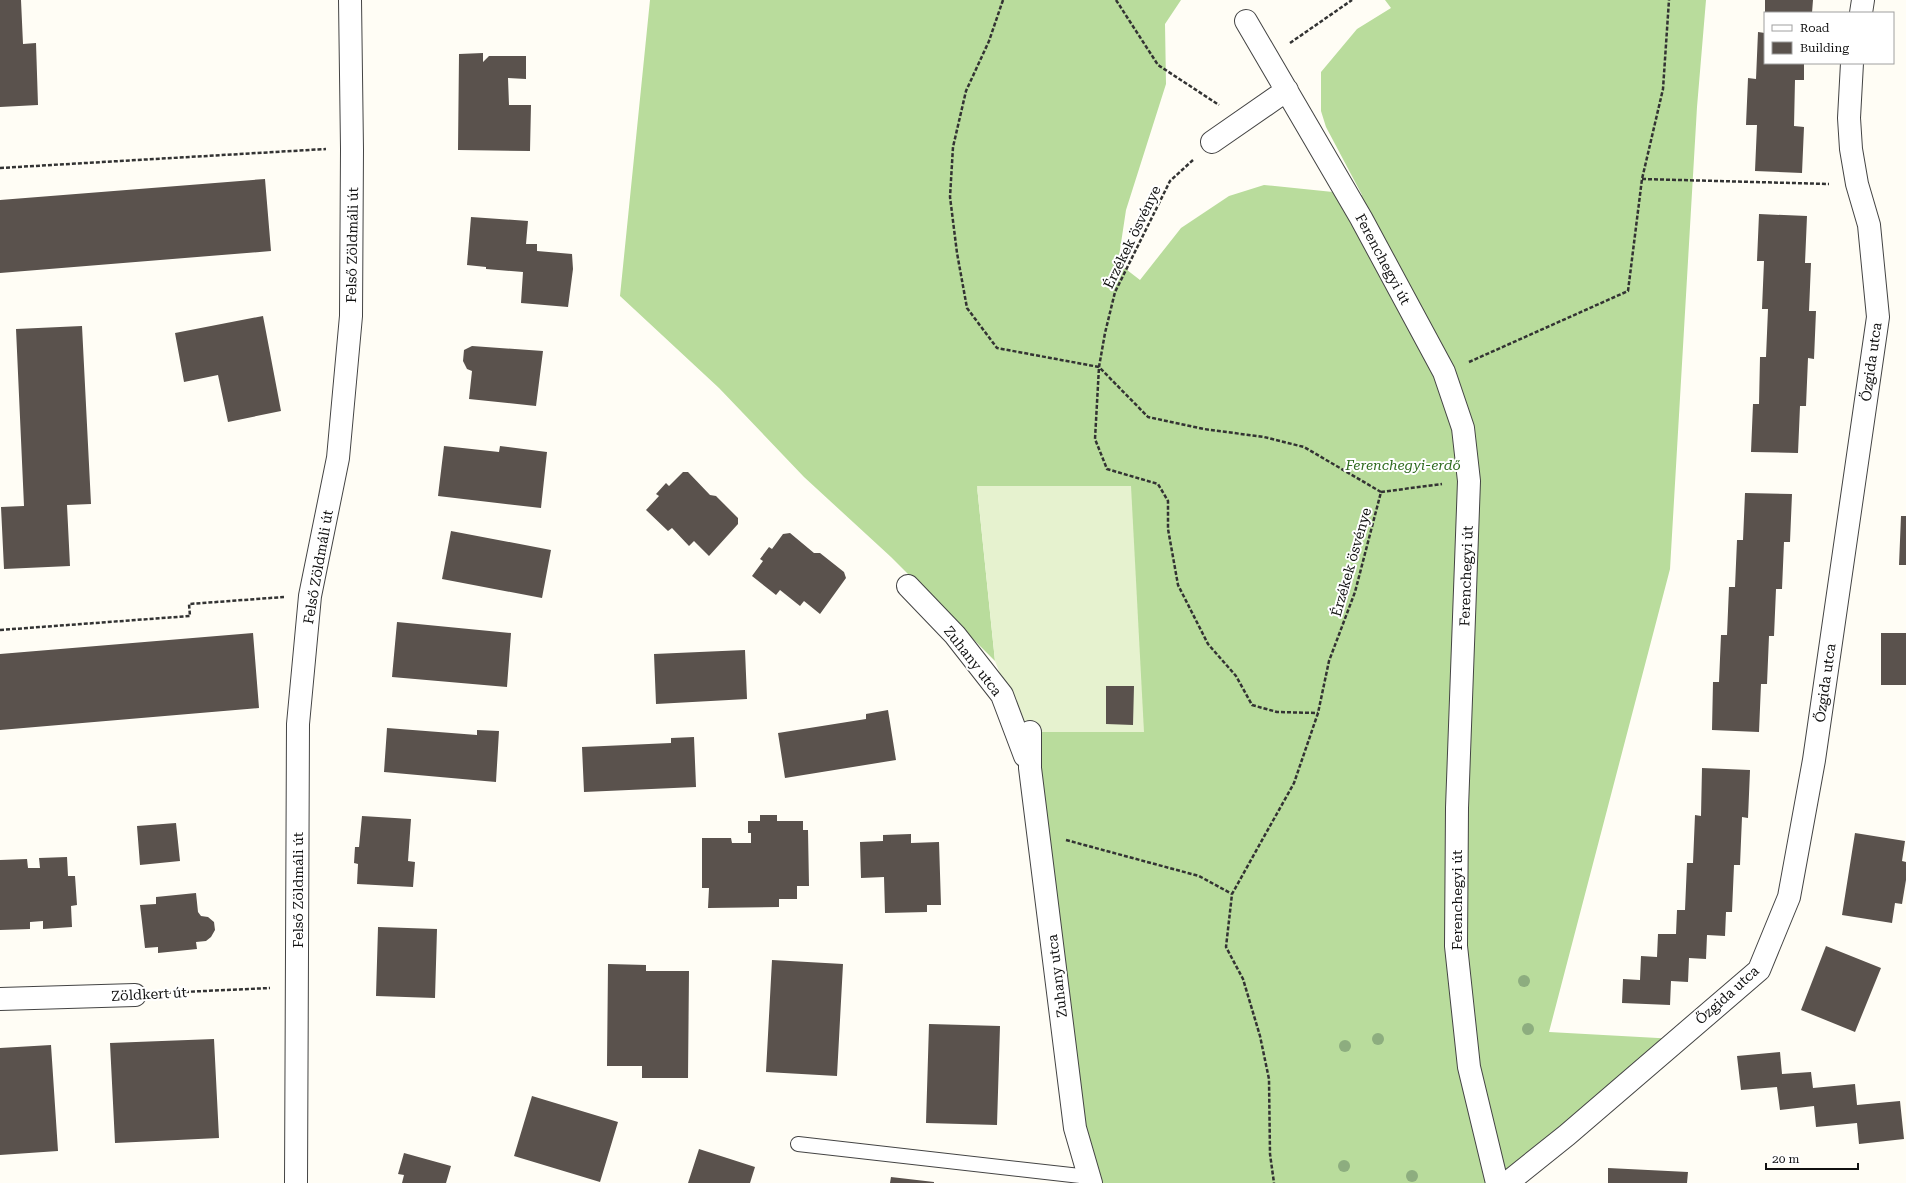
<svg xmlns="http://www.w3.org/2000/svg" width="1906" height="1183" font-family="'Roboto Serif',serif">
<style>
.forest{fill:#b9dc9c}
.pitch{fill:#e6f2cf}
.building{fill:#5a524d}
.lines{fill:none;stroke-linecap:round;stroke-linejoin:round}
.lane-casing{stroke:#444;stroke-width:16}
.street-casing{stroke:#444;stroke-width:24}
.path{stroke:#333;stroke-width:2.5;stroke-dasharray:4 2;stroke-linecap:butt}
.lane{stroke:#fff;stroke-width:14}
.street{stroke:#fff;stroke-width:22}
.tree{fill:#8dad7f}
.labels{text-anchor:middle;stroke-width:4;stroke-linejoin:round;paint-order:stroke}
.street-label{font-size:14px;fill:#111;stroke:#fff}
.park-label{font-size:14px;font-style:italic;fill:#2f6b1f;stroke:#fff}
</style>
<rect width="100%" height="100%" fill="#fffdf5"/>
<!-- forest -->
<path class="forest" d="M650,0h531l-16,24 1,60 -40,126 -8,53 22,17 41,-52 48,-32 35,-11 98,10 -36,-68 -5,-16v-39l36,-43 34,-21 -6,-8h321l-9,107 -27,462 -121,463 127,7 -169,144h-416l-61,-451 -53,-246 18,175 -104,-104 -87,-80 -85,-89 -99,-92z"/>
<!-- pitch -->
<path class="pitch" d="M977,486h154l13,246h-114l-25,-46 -10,-25z"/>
<!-- building -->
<path class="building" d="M0,0h21l2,44 13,-1 2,62 -38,2z
M1765,0h48l-1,13h-47z
M1758,32l7,1v30h39v17h-9l-1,46 10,1 -2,46 -47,-2 2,-46h-11l2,-47 8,1z
M483,53v9l6,-6h37v23l-18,-1 1,27h22l-1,46 -72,-1 1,-96z
M265,179l6,72 -271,22v-73z
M1759,214l48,2 -2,47h6l-2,48h7l-2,48 -6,-1 -2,48h-6l-2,47 -47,-1 2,-48h6l1,-47h6l2,-48h-6l2,-48h-7z
M471,217l57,4 -2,23h11v7l35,3 1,15 -5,38 -47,-4 2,-31 -37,-3v-2l-19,-2z
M263,316l18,95 -53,11 -10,-47 -34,7 -9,-49z
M82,326l9,178 -24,1 3,61 -66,3 -3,-62 23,-1 -8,-177z
M472,346l71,5 -7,55 -67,-7 3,-28 -5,-2 -4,-8 1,-11z
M444,446l55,6 1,-6 47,6 -6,56 -103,-12z
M683,472h5l22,23 6,1 22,22v6l-29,32 -15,-15 -5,5 -17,-18 -4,3 -22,-21 13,-14 -3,-2 10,-11 3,3z
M1745,493l47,1 -2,48h-6l-2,47h-6l-2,47h-5l-2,48h-6l-2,48 -47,-2 1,-48h6l2,-47h6l2,-48h6l2,-47h6z
M1901,516h5v49h-7z
M451,531l100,19 -9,48 -100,-19z
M790,533l24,20h6l24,19 2,6 -26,36 -16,-13 -4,5 -20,-16 -4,5 -24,-19 11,-15 -3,-2 9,-12 3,2 11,-15z
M397,622l114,11 -4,54 -115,-10z
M253,633l6,75 -259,22v-76z
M1881,633h25v52h-25z
M745,650l2,49 -91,5 -2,-50z
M1106,686h28l-1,39 -27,-1z
M888,710l8,50 -111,18 -7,-45 88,-14v-5z
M387,728l90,7v-5l22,1 -3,51 -112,-10z
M694,737l2,50 -112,5 -2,-45 89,-4v-5z
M1702,768l48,2 -2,48 -6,-1 -2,48h-6l-2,47h-6l-1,24 -18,-1 -1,24 -17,-1 -1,24 -17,-1 -1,24 -48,-2 1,-24 17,1 1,-24 16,1 1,-23h18l1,-24h8l2,-47h6l2,-48 6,1z
M760,815h17v6h26v9h5l1,56h-12v13h-18v8l-71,1 1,-20h-7v-50h29l1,5h19v-10h-3v-12h12z
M362,816l49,3 -3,42 7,1 -2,25 -56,-3 1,-20 -4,-1 1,-16h4z
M176,823l4,38 -40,4 -3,-39z
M1855,833l50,8 -3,20 4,1v18l-4,24 -7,-1 -3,20 -50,-8z
M911,834v9l28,-1 2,63h-14v7l-42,1 -1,-36 -23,1 -1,-36 23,-1v-6z
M67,857l1,19h7l2,29 -6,1 1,21 -29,2v-8l-13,1v7l-30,1v-70l27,-1 1,9h12l-1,-10z
M196,893l2,19 3,4 7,1 6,5 1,8 -4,7 -5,4 -10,1 1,7 -39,4v-6l-13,1 -5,-43 16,-1v-7z
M378,927l59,2 -2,69 -59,-2z
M1826,946l55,22 -26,64 -54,-22z
M772,960l71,4 -6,112 -71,-4z
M608,964l38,1v6h43l-1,107h-46v-12h-35z
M929,1024l71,2 -3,99 -71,-2z
M214,1039l5,99 -104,5 -5,-100z
M51,1045l7,106 -58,4v-107z
M1780,1052l2,22 29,-2 2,16 42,-4 2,21 43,-4 4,38 -45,5 -2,-21 -41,4 -2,-21 -34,4 -3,-23 -36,3 -4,-34z
M532,1096l86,26 -18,60 -86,-26z
M699,1149l56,18 -5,16h-62z
M404,1153l47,13 -5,17h-44l2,-8 -6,-1z
M1608,1168l80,4 -1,11h-79z
M891,1177l43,5v1h-44z"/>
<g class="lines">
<!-- lane casing -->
<g class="lane-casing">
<path id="lane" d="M798,1144l291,33"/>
</g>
<!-- street casing -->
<g class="street-casing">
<path id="street" d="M1861,13l2,-13
M1246,21l115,197 83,154 19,56 6,53 -12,327 -1,138 13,121 28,116
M1212,142l75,-52
M908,586l47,49 47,60 23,61
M1030,732v36l45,360 16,55
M0,999l135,-4
M296,1183l2,-459 12,-128 28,-138 13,-142 1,-167 -2,-149
M1507,1183l60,-48 192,-165 30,-73 25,-137 64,-443 -9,-92 -12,-41 -6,-35 -2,-31 3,-55"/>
</g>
<!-- path -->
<path class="path" d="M1003,0l-14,41 -23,50 -13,56 -3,50 7,56 10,55 30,40 102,19 -4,72 12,30 51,15 10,17v28l10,56 30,59 28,32 16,29 25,7 41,1
M1116,0l42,65 61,40
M1290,43l62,-43
M1193,160l-23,21 -55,111 -10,41 -6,34 49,50 56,12 60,8 40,10 77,45 -26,100 -26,69 -11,52 -24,70 -62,111 -6,53 17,32 17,57 9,43 1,75 4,29
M0,168l326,-19
M1642,179l187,5
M1469,362l159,-71 14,-112 21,-90 6,-89
M1381,492l61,-8
M0,630l190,-14 -1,-12 95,-7
M1066,840l133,36 33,18
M161,993l109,-5"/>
<!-- lane -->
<use href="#lane" class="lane"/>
<!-- street -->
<use href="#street" class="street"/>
</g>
<!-- trees -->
<g class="tree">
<circle cx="1524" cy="981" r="6"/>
<circle cx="1528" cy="1029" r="6"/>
<circle cx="1378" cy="1039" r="6"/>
<circle cx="1345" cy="1046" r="6"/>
<circle cx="1344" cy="1166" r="6"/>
<circle cx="1412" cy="1176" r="6"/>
</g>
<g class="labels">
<!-- street labels -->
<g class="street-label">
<text transform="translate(1132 237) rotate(-64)" y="5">Érzékek ösvénye</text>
<text transform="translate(352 245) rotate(-89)" y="5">Felső Zöldmáli út</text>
<text transform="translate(1383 259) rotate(62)" y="5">Ferenchegyi út</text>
<text transform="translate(1871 362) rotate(-82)" y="5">Őzgida utca</text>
<text transform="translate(1351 562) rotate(-74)" y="5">Érzékek ösvénye</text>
<text transform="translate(318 567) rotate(-80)" y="5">Felső Zöldmáli út</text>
<text transform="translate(1466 576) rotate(-88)" y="5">Ferenchegyi út</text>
<text transform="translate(973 661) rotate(52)" y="5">Zuhany utca</text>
<text transform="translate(1825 683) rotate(-82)" y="5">Őzgida utca</text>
<text transform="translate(298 890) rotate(-90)" y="5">Felső Zöldmáli út</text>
<text transform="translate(1457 900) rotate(-90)" y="5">Ferenchegyi út</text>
<text transform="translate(1057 976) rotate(-97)" y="5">Zuhany utca</text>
<text transform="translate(149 994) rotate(-3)" y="5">Zöldkert út</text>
<text transform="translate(1727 995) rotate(-42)" y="5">Őzgida utca</text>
</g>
<!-- park labels -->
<g class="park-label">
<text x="1403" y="470">Ferenchegyi-erdő</text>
</g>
</g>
<!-- legend -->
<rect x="1764" y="12" width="130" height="52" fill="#ffffff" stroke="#a0a0a0"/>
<rect x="1772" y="25" width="20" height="6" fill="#ffffff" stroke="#a0a0a0"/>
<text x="1800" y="32" font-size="12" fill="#111111">Road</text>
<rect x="1772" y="42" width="20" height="12" fill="#5a524d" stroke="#a0a0a0"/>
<text x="1800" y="52" font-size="12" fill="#111111">Building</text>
<!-- scale -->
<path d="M1766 1163v6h92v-6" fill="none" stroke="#111111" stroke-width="2"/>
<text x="1772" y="1163" font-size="12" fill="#111111" stroke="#ffffff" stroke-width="3" paint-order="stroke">20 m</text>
</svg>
